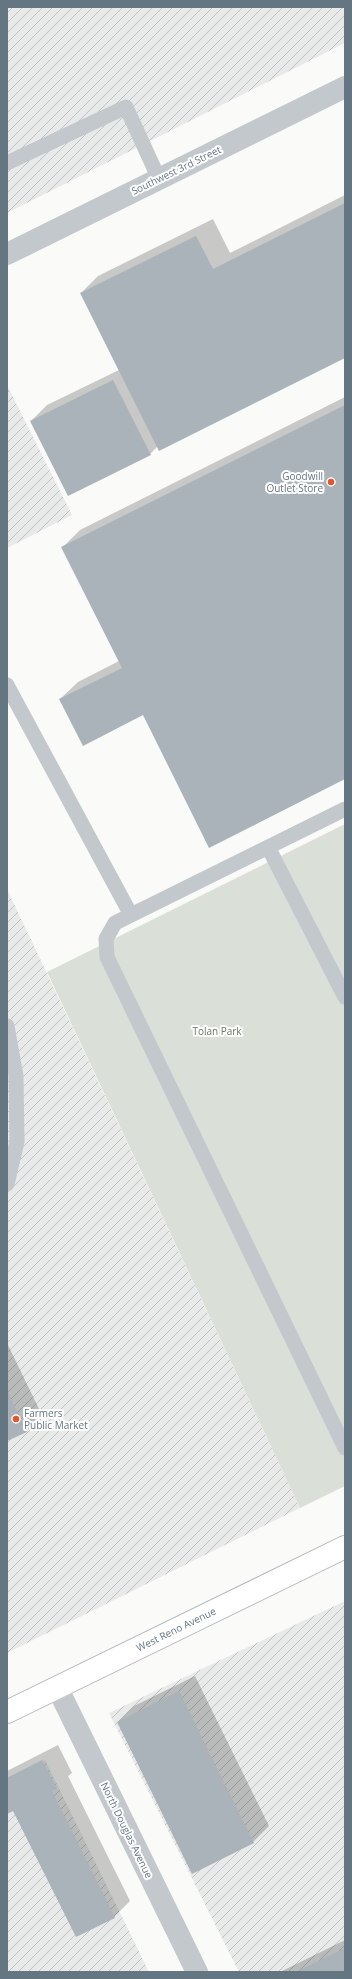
<svg xmlns="http://www.w3.org/2000/svg" width="352" height="1979" font-family="'Open Sans',sans-serif">
<style>
.industrial{fill:url(#industrial-furrows)}
.green{fill:#dadfd7}
.shadow{fill:#0003}
.building{fill:#aab3b9}
.lines{fill:none;stroke-linecap:round;stroke-linejoin:round}
.secondary-casing{stroke:#b3babf;stroke-width:24}
.service{stroke:#c3c8cc;stroke-width:15}
.minor{stroke:#c3c8cc;stroke-width:22}
.secondary{stroke:#fff;stroke-width:22}
.poi-dot{fill:#e4572e;stroke:#fff;stroke-width:1.5}
.labels{text-anchor:middle;stroke-width:4;stroke-linejoin:round;paint-order:stroke}
.street-label{font-size:10px;fill:#657683;stroke:#fff}
.poi-label{font-size:10px;fill:#657683;stroke:#fff;text-anchor:end}
.park-label{font-size:10px;fill:#687a64;stroke:#fff}
</style>
<defs>
<pattern id="industrial-furrows" width="10" height="10" patternUnits="userSpaceOnUse"><rect width="10" height="10" fill="#e8e9e9"/><path d="M-1 1l2-2M0 10L10 0M9 11l2-2" fill="none" stroke="#c0c1c2"/></pattern>
</defs>
<rect width="100%" height="100%" fill="#fafaf8"/>
<!-- industrial -->
<path class="industrial" d="M7,7h338v36l-338,170z
M7,385l65,130 -65,33z
M7,889l293,619 -293,145z
M345,1601v371h-106l-130,-259z
M45,1760l104,212h-142v-194z"/>
<!-- green -->
<path class="green" d="M345,824v662l-45,22 -253,-536z"/>
<!-- shadow -->
<path class="shadow" d="M345,195v162l-188,90 -7,7 -119,-33 16,-16 72,-35 -38,-77 17,-17 115,-57 17,34z
M345,397v381l-202,-64 -83,-15 18,-17 41,-21 -56,-114 17,-17z
M7,1343l35,72 -15,16 -20,9z
M195,1676l74,150 -16,16 -135,-120 16,-16z
M58,1745l14,28 -4,3 62,125 -16,16 -100,-108 -7,3v-41z
M345,1940v32h-65z"/>
<!-- building -->
<path class="building" d="M345,203v155l-186,93 -79,-158 116,-57 17,33z
M113,380l38,75 -83,41 -38,-75z
M345,405v374l-136,69 -66,-133 -60,31 -24,-47 63,-31 -61,-121z
M7,1390l20,42 -20,9z
M179,1691l75,152 -62,31 -75,-152z
M42,1760l15,29 -5,2 63,127 -39,19 -63,-126 -6,3v-36z
M345,1948v24h-49z"/>
<g class="lines">
<!-- secondary casing -->
<g class="secondary-casing">
<path id="secondary" d="M7,1712l338,-165"/>
</g>
<!-- service -->
<path class="service" d="M7,163l119,-56 33,72
M7,685l124,230
M345,809l-230,114 -9,16 1,18 238,491
M268,847l77,150
M7,1026l9,50 1,66 -10,42"/>
<!-- minor -->
<path class="minor" d="M7,254l338,-167
M57,1687l140,285"/>
<!-- secondary -->
<use href="#secondary" class="secondary"/>
</g>
<!-- markers -->
<g class="poi-dot">
<circle cx="331" cy="482" r="4"/>
<circle cx="16" cy="1419" r="4"/>
</g>
<g class="labels">
<!-- street labels -->
<g class="street-label">
<text transform="translate(176 170) rotate(-26)" y="4">Southwest 3rd Street</text>
<text transform="translate(176 1629) rotate(-26)" y="4">West Reno Avenue</text>
<text transform="translate(127 1830) rotate(64)" y="4">North Douglas Avenue</text>
</g>
<!-- poi labels -->
<g class="poi-label">
<text x="323" y="480">Goodwill<tspan x="323" dy="12">Outlet Store</tspan></text>
<text x="24" y="1417" text-anchor="start">Farmers<tspan x="24" dy="12">Public Market</tspan></text>
</g>
<!-- park labels -->
<g class="park-label">
<text x="217" y="1035">Tolan Park</text>
</g>
</g>
<!-- border -->
<rect width="352" height="1979" fill="none" stroke="#657683" stroke-width="16"/>
</svg>
